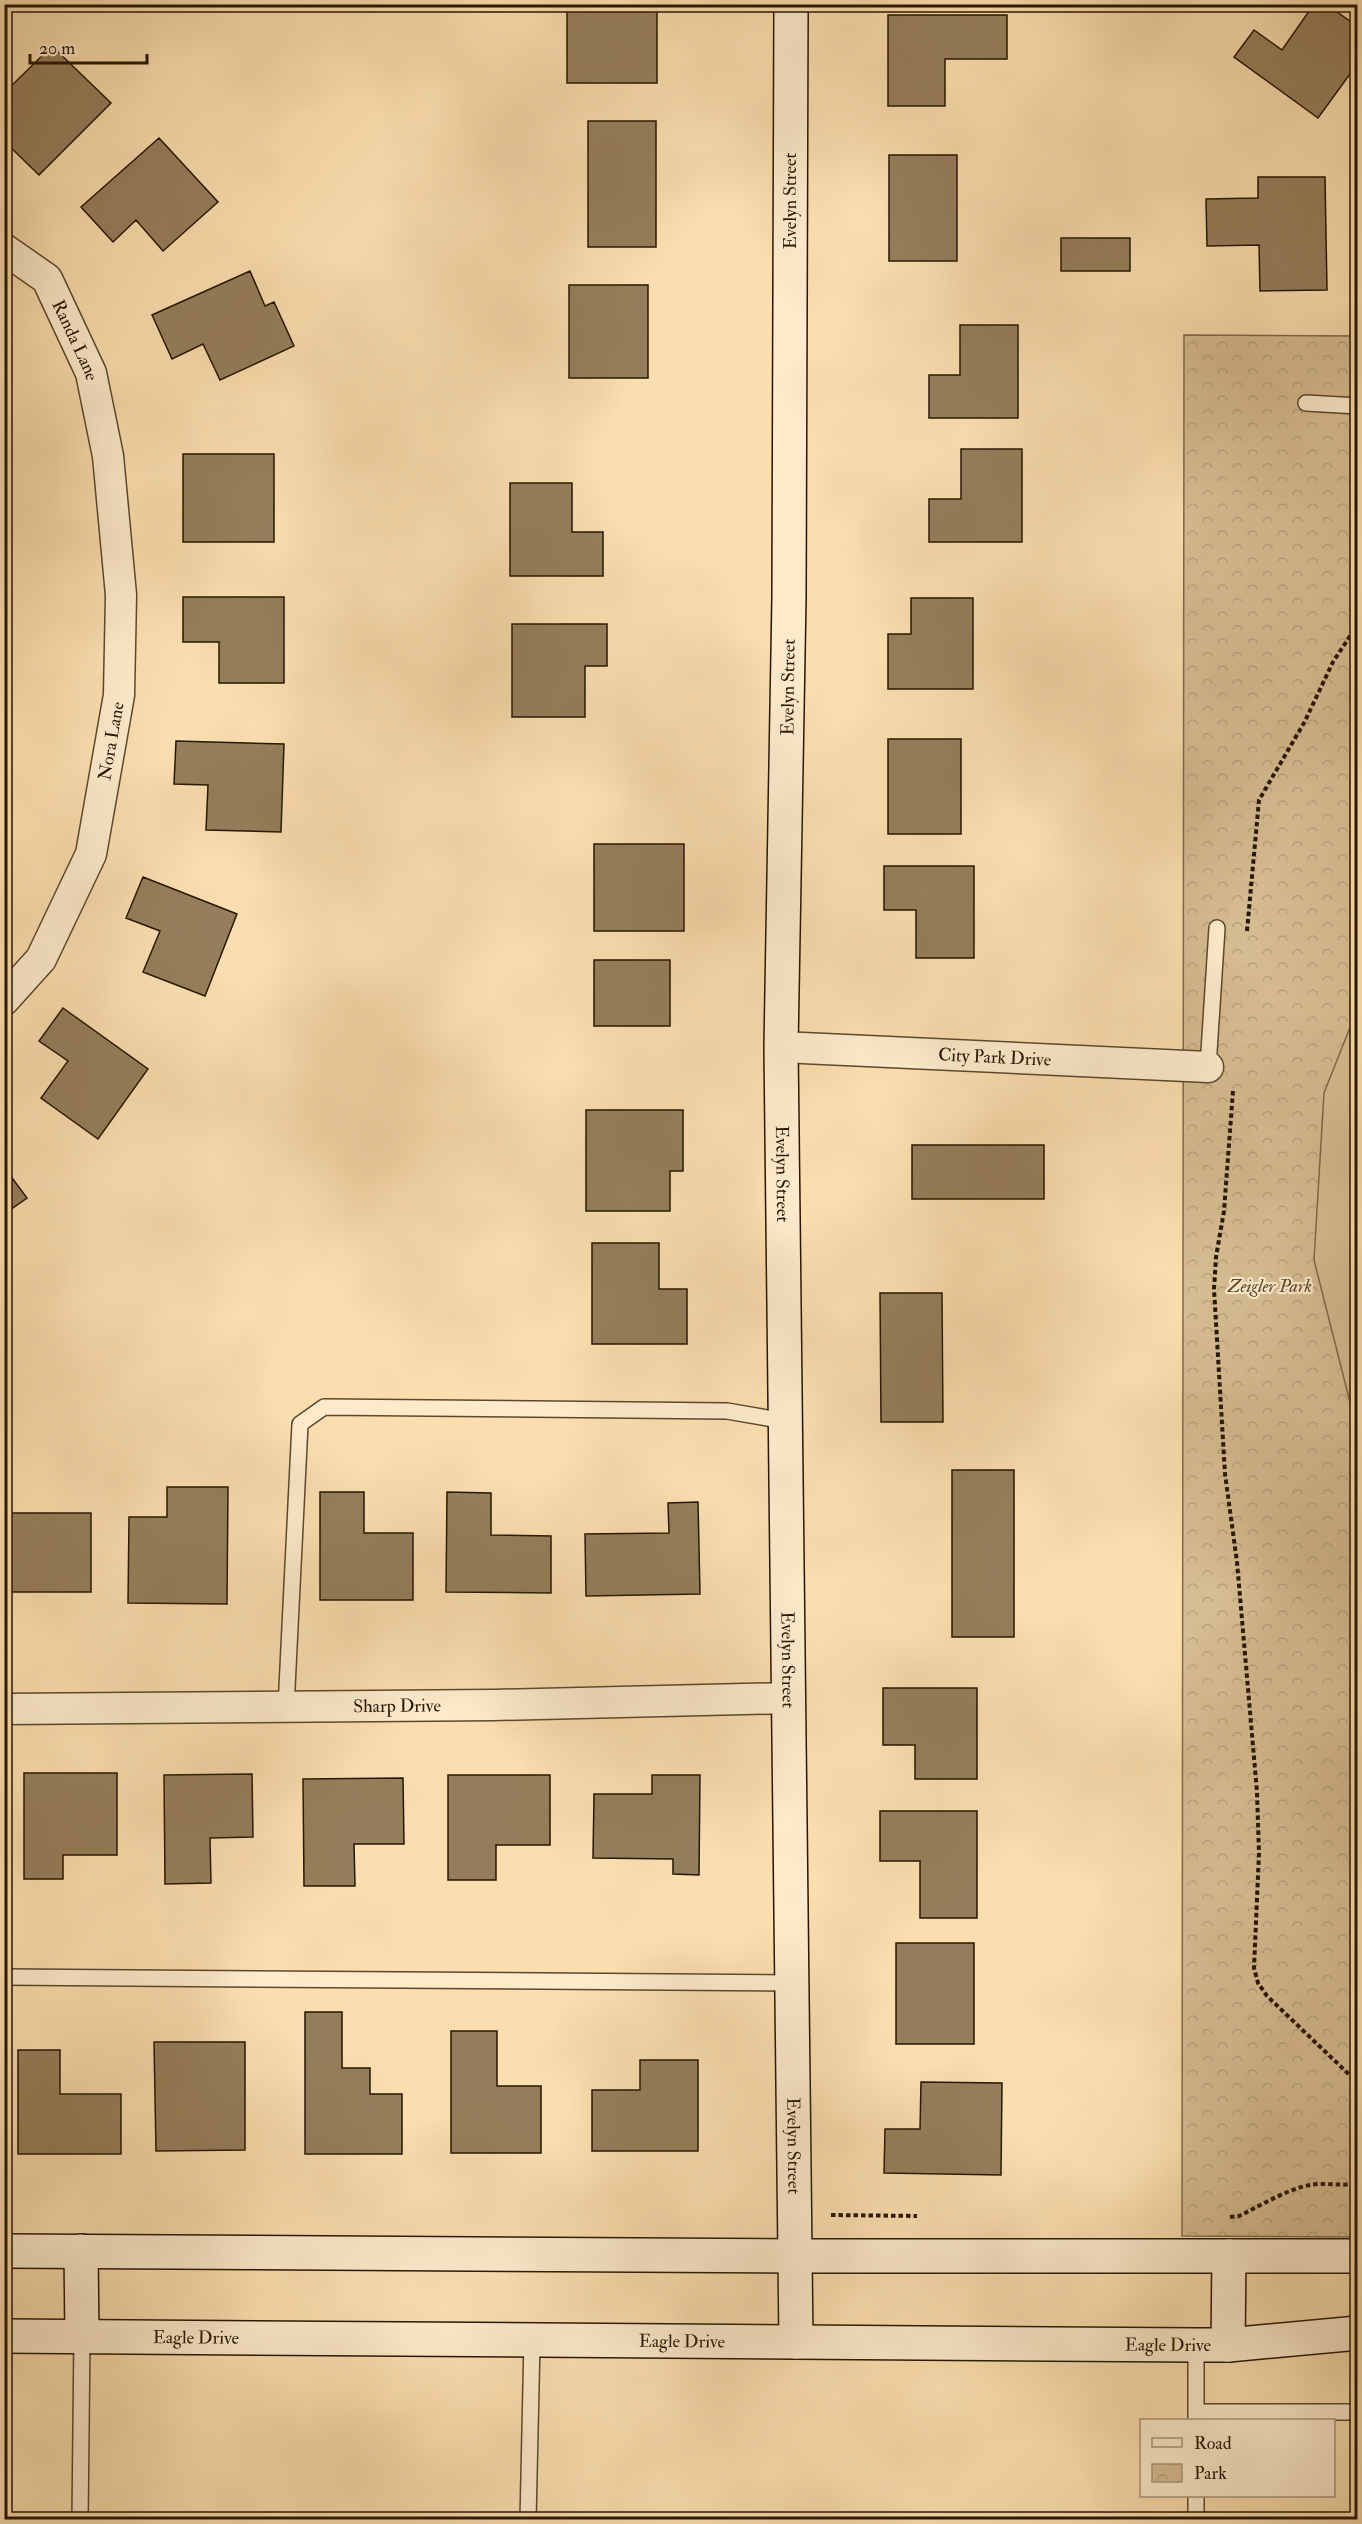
<svg xmlns="http://www.w3.org/2000/svg" width="1362" height="2524" font-family="'IM FELL Double Pica',serif">
<style>
.park{fill:url(#park-crowns);stroke:#7e6948;stroke-width:1.5}
.pitch{fill:#d6bc91;stroke:#7e6948;stroke-width:1.5}
.building{fill:#957e5b;stroke:#271600;stroke-width:1.5}
.lines{fill:none;stroke-linecap:round;stroke-linejoin:round}
.lane-casing{stroke:#5c482c;stroke-width:18}
.street-casing{stroke:#5c482c;stroke-width:33}
.secondary-casing{stroke:#271600;stroke-width:36}
.path{stroke:#271600;stroke-width:4;stroke-dasharray:4.5 3;stroke-linecap:butt}
.lane{stroke:#fceacb;stroke-width:15}
.street{stroke:#fceacb;stroke-width:30}
.secondary{stroke:#fceacb;stroke-width:33}
.labels{text-anchor:middle;stroke-width:4.5;stroke-linejoin:round;paint-order:stroke}
.street-label{font-size:18px;fill:#271600;stroke:#fceacb}
.park-label{font-size:18px;font-style:italic;fill:#5c482c;stroke:#fceacb}
</style>
<defs>
<pattern id="park-crowns" width="20" height="18" patternUnits="userSpaceOnUse" patternTransform="scale(1.5)"><rect width="20" height="18" fill="#d6bc91"/><path d="M2 6a3 3 0 1 1 6 0M12 15a3 3 0 1 1 6 0" fill="none" stroke="#b8a17b"/></pattern>
</defs>
<rect width="100%" height="100%" fill="#fadeaf"/>
<filter id="stains"><feTurbulence type="fractalNoise" baseFrequency=".00333" numOctaves="4"/><feColorMatrix values="0 0 0 0 .2 0 0 0 0 .09 0 0 0 0 .02 0 0 0 .5 -.17"/></filter>
<radialGradient id="worn" r=".72"><stop offset=".6" stop-color="#630" stop-opacity="0"/><stop offset="1" stop-color="#630" stop-opacity=".3"/></radialGradient>
<!-- park -->
<path class="park" d="M1184,335l173,1v1901l-175,-1z"/>
<!-- pitch -->
<path class="pitch" d="M1357,1010v413l-2,-1 -41,-162 10,-167z"/>
<!-- building -->
<path class="building" d="M567,4h90v79h-90z
M1314,4h12l32,23v36l-40,55 -84,-61 20,-27 28,20z
M888,15h119v44h-62v47h-57z
M52,46l59,57 -72,72 -35,-34v-48z
M588,121h68v126h-68z
M159,138l59,64 -55,49 -27,-31 -23,22 -32,-35z
M889,155h68v106h-68z
M1258,177h67l2,113 -67,1 -1,-46 -52,1 -1,-47 52,-1z
M1061,238h69v33h-69z
M250,271l15,35 9,-4 20,44 -74,34 -17,-36 -31,15 -20,-44z
M569,285h79v93h-79z
M960,325h58v93h-89v-43h31z
M961,449h61v93h-93v-43h32z
M183,454h91v88h-91z
M510,483h62v49h31v44h-93z
M183,597h101v86h-65v-41h-36z
M911,598h62v91h-85v-55h23z
M512,624h95v42h-22v51h-73z
M888,739h73v95h-73z
M176,741l108,3 -3,88 -75,-2 2,-45 -34,-1z
M594,844h90v87h-90z
M884,866h90v92h-58v-48h-32z
M143,877l94,37 -32,82 -62,-24 17,-41 -34,-13z
M594,960h76v66h-76z
M63,1008l85,61 -50,70 -57,-41 27,-37 -29,-20z
M586,1110h97v61h-13v40h-84z
M912,1145h132v54h-132z
M4,1167l23,31 -23,16z
M592,1243h67v46h28v55h-95z
M880,1293h62l1,129h-62z
M952,1470h62v167h-62z
M167,1487h61l-1,117 -99,-1 1,-86h38z
M320,1492h44v41h49v67h-93z
M447,1492l44,1v42l60,1v57l-105,-1z
M698,1502l2,92 -114,2 -1,-62 84,-1 -1,-30z
M4,1513h87v79h-87z
M883,1688h94v91h-62v-34h-32z
M24,1773h93v82h-54v24h-39z
M252,1774l1,63 -43,1 1,45 -46,1 -1,-109z
M448,1775h102v70h-54v35h-48z
M652,1775h48l-1,100 -26,-1v-15l-80,-1 1,-64h58z
M403,1778l1,66h-50l1,42h-51l-1,-107z
M880,1811h97v107h-57v-57h-40z
M896,1943h78v101h-78z
M305,2012h37v56h28v26h32v60h-97z
M451,2031h46v55h44v67h-90z
M154,2042h91v108l-89,1z
M18,2050h42v44h61v60h-103z
M640,2060h58v91h-106v-61h48z
M921,2082l81,1 -1,92 -117,-2 1,-44h35z
M1358,2465v38l-7,-37z"/>
<g class="lines">
<!-- lane casing -->
<g class="lane-casing">
<path id="lane" d="M1306,403l52,3
M1208,1067l9,-139
M286,1708l14,-284 24,-17 403,4 58,10
M4,1977l788,6
M1196,2412h162
M1196,2420v-75
M80,2520l2,-184
M528,2520l4,-179
M1196,2520v-24"/>
</g>
<!-- street casing -->
<g class="street-casing">
<g id="street">
<path id="s1" d="M4,249l43,30 44,94 17,83 13,139 -2,100 -28,159 -50,105 -37,41"/>
<path id="s2" d="M781,1047l427,20"/>
<path id="s3" d="M4,1709l490,-4 295,-7"/>
</g>
</g>
<!-- secondary casing -->
<g class="secondary-casing">
<g id="secondary">
<path id="s4" d="M791,4l-2,593 -8,450 15,1295"/>
<path d="M4,2251l791,5h563"/>
<path d="M81,2251l1,85"/>
<path id="s5" d="M4,2336l1192,9h32l130,-12"/>
<path d="M1228,2345l1,-89"/>
</g>
</g>
<!-- path -->
<path class="path" d="M1247,931l12,-131 45,-77 29,-61 25,-38
M1233,1091l-9,120 -8,46 -2,32 11,185 12,88 20,230 2,61 -5,115 4,15 9,13 91,87
M831,2215l86,1
M1230,2217l9,-1c23,-11 46,-26 71,-31 15,-3 32,2 48,-2"/>
<!-- lane -->
<use href="#lane" class="lane"/>
<!-- street -->
<use href="#street" class="street"/>
<!-- secondary -->
<use href="#secondary" class="secondary"/>
</g>
<g class="labels">
<!-- street labels -->
<g class="street-label">
<text transform="translate(790 201) rotate(-90)" y="6">Evelyn Street</text>
<text dy="6" stroke="none"><textPath href="#s1" startOffset="120">Randa Lane</textPath></text>
<text transform="translate(788 687) rotate(-89)" y="6">Evelyn Street</text>
<text transform="translate(111 741) rotate(-80)" y="6">Nora Lane</text>
<text dy="6" stroke="none"><textPath href="#s2" startOffset="214">City Park Drive</textPath></text>
<text dy="6" stroke="none"><textPath href="#s4" startOffset="1170">Evelyn Street</textPath></text>
<text dy="6" stroke="none"><textPath href="#s4" startOffset="1656">Evelyn Street</textPath></text>
<text dy="6" stroke="none"><textPath href="#s3" startOffset="393">Sharp Drive</textPath></text>
<text dy="6" stroke="none"><textPath href="#s4" startOffset="2142">Evelyn Street</textPath></text>
<text dy="6" stroke="none"><textPath href="#s5" startOffset="192">Eagle Drive</textPath></text>
<text dy="6" stroke="none"><textPath href="#s5" startOffset="678">Eagle Drive</textPath></text>
<text dy="6" stroke="none"><textPath href="#s5" startOffset="1164">Eagle Drive</textPath></text>
</g>
<!-- park labels -->
<g class="park-label">
<text x="1270" y="1292">Zeigler Park</text>
</g>
</g>
<!-- margin -->
<rect width="1362" height="2524" fill="none" stroke="#fadeaf" stroke-width="24"/>
<rect x="6" y="6" width="1350" height="2512" fill="none" stroke="#271600" stroke-width="3"/>
<rect x="12" y="12" width="1338" height="2500" fill="none" stroke="#271600" stroke-width="1.5"/>
<!-- legend -->
<rect x="1140" y="2419" width="195" height="78" fill="#fceacb" stroke="#a7957a" stroke-width="1.5"/>
<rect x="1152" y="2438" width="30" height="9" fill="#fceacb" stroke="#a7957a" stroke-width="1.5"/>
<text x="1194" y="2449" font-size="18" fill="#271600">Road</text>
<rect x="1152" y="2464" width="30" height="18" fill="url(#park-crowns)" stroke="#a7957a" stroke-width="1.5"/>
<text x="1194" y="2479" font-size="18" fill="#271600">Park</text>
<!-- scale -->
<path d="M30 54v9h117v-9" fill="none" stroke="#271600" stroke-width="3"/>
<text x="39" y="54" font-size="18" fill="#271600" stroke="#fceacb" stroke-width="4.5" paint-order="stroke">20 m</text>
<rect width="100%" height="100%" filter="url(#stains)"/>
<rect width="100%" height="100%" fill="url(#worn)"/>
</svg>
